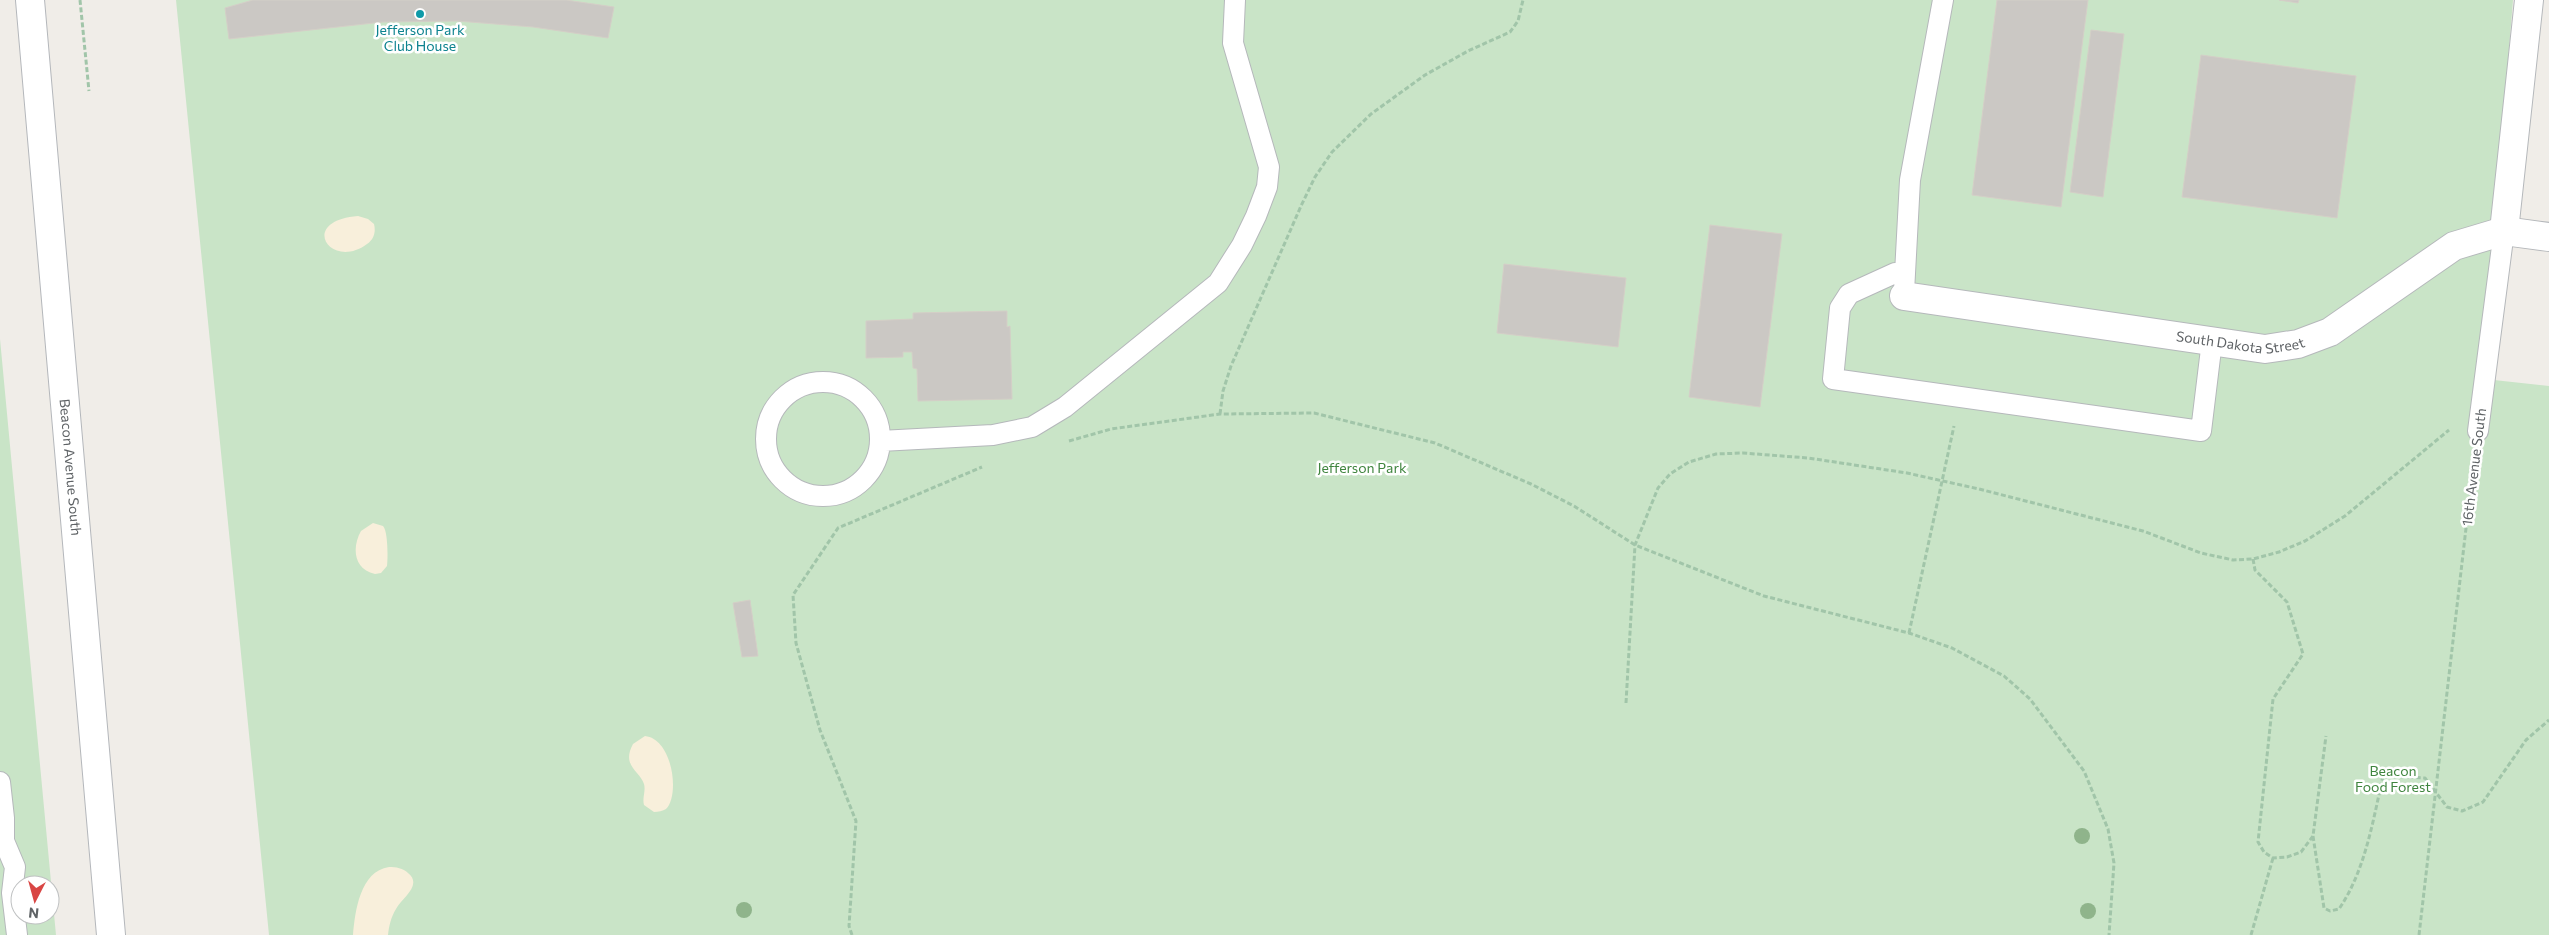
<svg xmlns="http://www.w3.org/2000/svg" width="2549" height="935" font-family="Commissioner,sans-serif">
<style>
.green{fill:#c9e4c7;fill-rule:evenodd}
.sand{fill:#f8efdb}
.building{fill:#cbc8c4;stroke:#d4cfc7}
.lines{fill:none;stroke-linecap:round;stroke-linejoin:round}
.lane-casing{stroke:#b5b8bb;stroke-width:22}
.street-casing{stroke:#b5b8bb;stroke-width:30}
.secondary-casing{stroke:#b4b7bb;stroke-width:30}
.path{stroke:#a1c5a9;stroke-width:3;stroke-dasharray:5 2.5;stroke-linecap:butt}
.lane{stroke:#fff;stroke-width:20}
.street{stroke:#fff;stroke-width:28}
.secondary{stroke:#fff;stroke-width:28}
.tree{fill:#8fb48b}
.culture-dot{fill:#0f9aa8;stroke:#fff;stroke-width:2}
.labels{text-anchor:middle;stroke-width:5;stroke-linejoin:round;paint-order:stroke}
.culture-label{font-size:14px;fill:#0d838f;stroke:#fff}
.street-label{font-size:14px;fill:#5f6366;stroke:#fff}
.park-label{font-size:14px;fill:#40853f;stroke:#fff}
</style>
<rect width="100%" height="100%" fill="#f0ede8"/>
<!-- green -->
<path class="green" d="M176,0h2337l-35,431 16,-51 55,6v549h-2280z
M0,339l56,596h-56zM20,885h30v30h-30z"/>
<!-- sand -->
<path class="sand" d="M358,216l10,3 6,5c2,8 0,15 -7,20 -36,27 -70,-23 -9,-28z
M373,523l10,3c5,5 5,32 4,40l-6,7 -6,1c-22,-5 -23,-27 -14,-43z
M645,736c28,3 35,60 21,73 -3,2 -8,3 -12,3l-10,-7c-2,-7 2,-14 0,-21 -4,-13 -23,-18 -11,-40z
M389,867c7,0 14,1 19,6 15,12 -6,25 -12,36 -5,8 -7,17 -8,26h-35c2,-23 7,-64 36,-68z"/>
<!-- building -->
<path class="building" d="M253,0h313l48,7 -6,31 -75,-11 -76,-6 -74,1 -154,17 -4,-31z
M1997,0h91l-27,207 -89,-12z
M2279,0h20l-1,3z
M2091,30l33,4 -21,163 -33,-5z
M2201,55l155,21 -19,142 -155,-21z
M1710,225l72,9 -22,173 -71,-10z
M1504,264l122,14 -8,69 -121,-14z
M1007,311v16l3,-1 2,73 -94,2 -1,-32 -4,-1 -1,-16h-9v5l-37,1v-37l47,-2v-6z
M750,600l8,56 -16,1 -9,-54z"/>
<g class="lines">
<!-- lane casing -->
<g class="lane-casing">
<path id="lane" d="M1895,273l-46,21 -9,14 -7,71 368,52 11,-90
M1904,292l6,-112 33,-180
M766 439a57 57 0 1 1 114 0a57 57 0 1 1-114 0Z
M2478,431l26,-200
M880,441l113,-6 39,-8 33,-20 153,-124 24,-38 14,-29 11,-29 2,-20 -36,-124 2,-43
M0,782l4,36v23l11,26 -3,26 5,42"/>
</g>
<!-- street casing -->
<g class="street-casing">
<g id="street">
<path d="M2504,231l25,-231"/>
<path id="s1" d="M1904,296l361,53 33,-5 32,-12 124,-86 50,-15 45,6"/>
</g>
</g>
<!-- secondary casing -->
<g class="secondary-casing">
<g id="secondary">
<path id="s2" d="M30,0l81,935"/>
</g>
</g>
<!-- path -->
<path class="path" d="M80,0l9,91
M1220,414l3,-23 8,-25 70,-160 14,-29 17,-25 39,-38 54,-39 43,-24 42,-19 8,-11 5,-21
M1069,441l42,-12 109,-15 94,-1 121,30 96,41 43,22 61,39 129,51 145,37 43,15 52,28 26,23 54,72 24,58 6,34 -5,72
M2253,559l2,11 32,32 16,52 -30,45 -15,143 6,10 9,6 14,-1 14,-5 12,-16 13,-100
M1909,633l45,-207
M1626,703l9,-158 23,-57 12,-14 19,-12 27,-8 27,-1 65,5 99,15 72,16 164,42 58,22 32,7 20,-1 26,-7 26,-11 40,-25 104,-86
M2313,836l11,72 6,3 9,-2c26,-38 34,-88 44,-133l42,2 22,29 15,4 21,-9 43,-62 23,-20
M852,935l-3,-9 7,-105 -36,-91 -24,-87 -3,-48 45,-67 144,-61
M2251,935l22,-77
M2419,935l55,-476"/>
<!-- lane -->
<use href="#lane" class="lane"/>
<!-- street -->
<use href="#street" class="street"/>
<!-- secondary -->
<use href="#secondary" class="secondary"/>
</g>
<!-- trees -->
<g class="tree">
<circle cx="2082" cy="836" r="8"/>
<circle cx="744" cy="910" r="8"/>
<circle cx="2088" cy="911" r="8"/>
</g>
<!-- markers -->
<circle class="culture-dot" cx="420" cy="14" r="5"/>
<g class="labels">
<!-- culture labels -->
<g class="culture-label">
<text x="420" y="35">Jefferson Park<tspan x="420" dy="16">Club House</tspan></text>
</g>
<!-- street labels -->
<g class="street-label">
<text dy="5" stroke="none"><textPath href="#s1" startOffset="340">South Dakota Street</textPath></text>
<text transform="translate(2474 467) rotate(-83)" y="5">16th Avenue South</text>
<text dy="5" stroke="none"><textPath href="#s2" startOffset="469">Beacon Avenue South</textPath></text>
</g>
<!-- park labels -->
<g class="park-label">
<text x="1362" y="473">Jefferson Park</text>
<text x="2393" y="776">Beacon<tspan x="2393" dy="16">Food Forest</tspan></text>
</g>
</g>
<!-- north arrow -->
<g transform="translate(35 900) rotate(186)"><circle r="24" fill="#ffffff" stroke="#bfc1c2"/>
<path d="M0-4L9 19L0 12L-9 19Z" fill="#d94644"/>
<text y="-8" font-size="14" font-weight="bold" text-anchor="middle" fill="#5f6366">N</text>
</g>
</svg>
